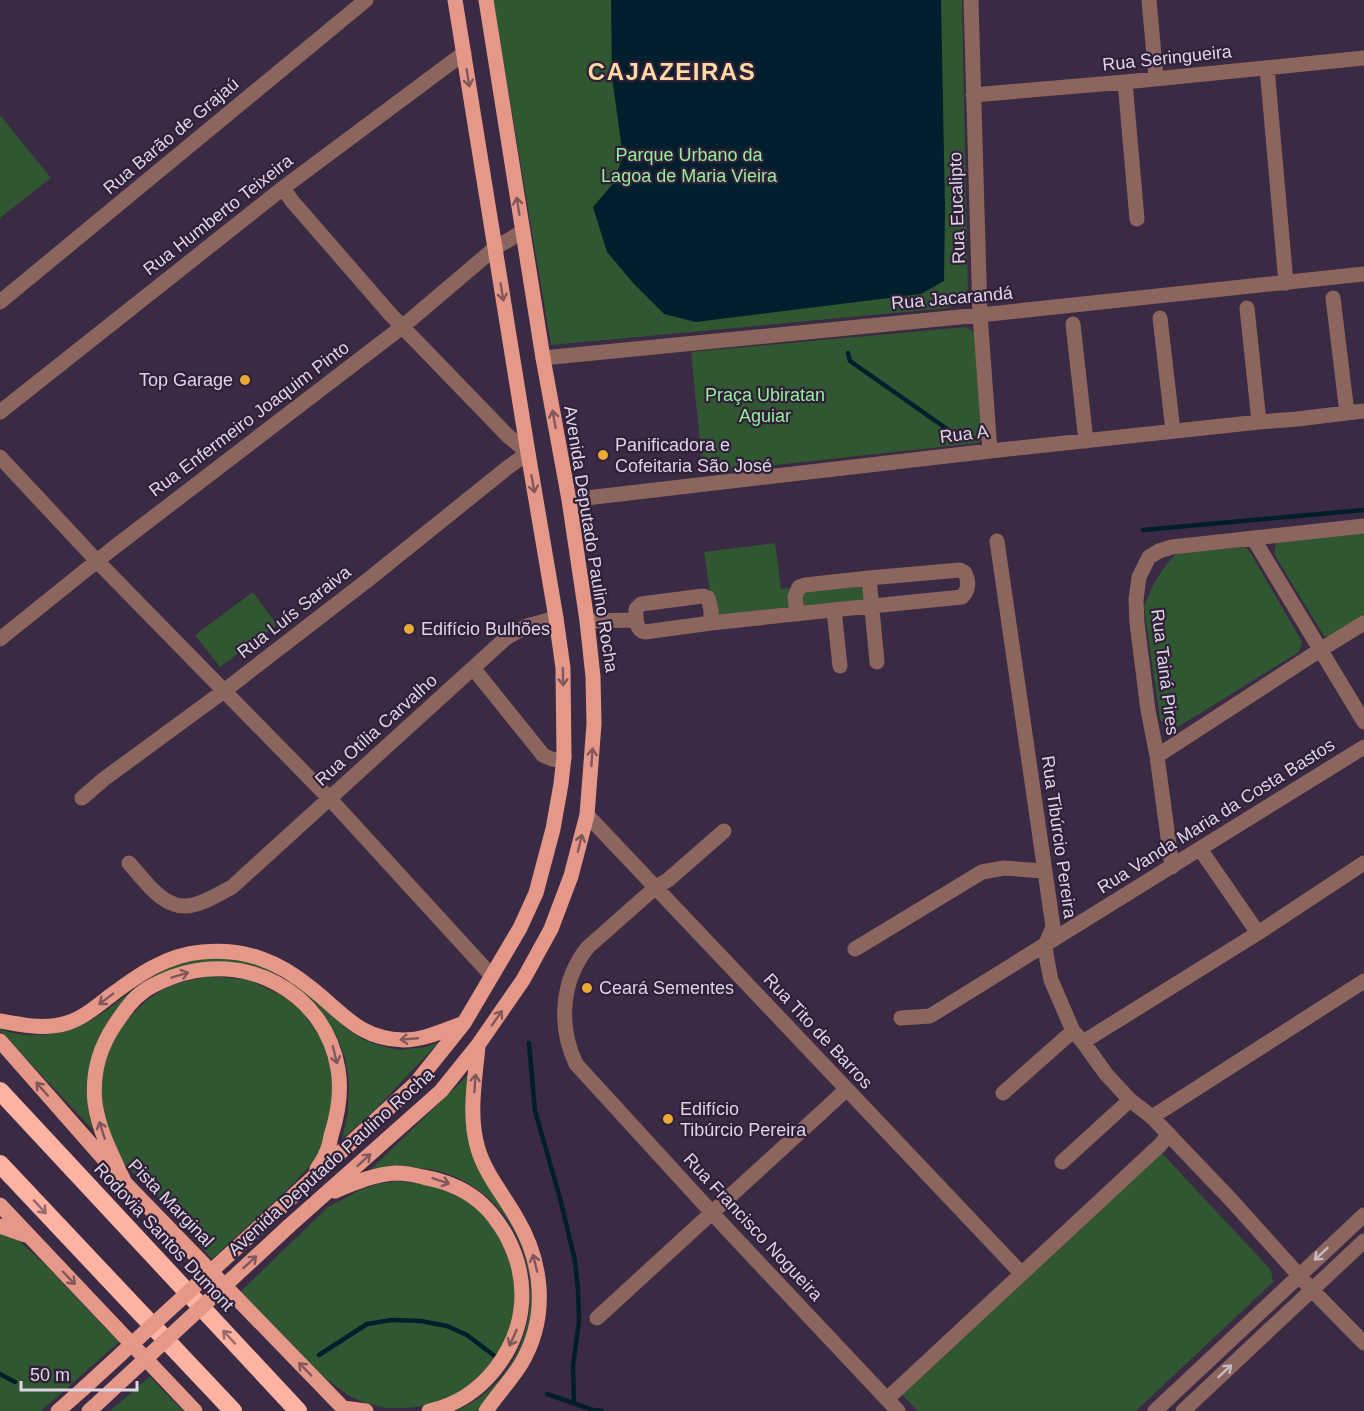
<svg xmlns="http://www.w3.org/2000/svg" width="1364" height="1411" font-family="Helvetica,sans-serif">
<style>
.green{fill:#305632}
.water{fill:#001f2d}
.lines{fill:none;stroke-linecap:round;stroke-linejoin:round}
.stream{stroke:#001f2d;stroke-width:4.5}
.minor{stroke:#8c665e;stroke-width:15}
.major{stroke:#e59888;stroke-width:15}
.highway{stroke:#fdb2a2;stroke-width:18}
.major-bridge{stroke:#e59888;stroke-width:15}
.oneway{stroke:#81565c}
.oneway2{stroke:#96696d}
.oneway3{stroke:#cab9c3}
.poi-dot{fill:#e9ab38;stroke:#302038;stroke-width:2}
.labels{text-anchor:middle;stroke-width:4.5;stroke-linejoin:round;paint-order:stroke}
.street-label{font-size:18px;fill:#dfd5e5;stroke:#302038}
.park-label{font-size:18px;fill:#96ef9b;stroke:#302038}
.poi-label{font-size:18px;fill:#dfd5e5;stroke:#302038;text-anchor:start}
.district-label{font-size:24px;font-weight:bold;letter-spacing:1.5px;fill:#fddaa4;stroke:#302038}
</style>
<rect width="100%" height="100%" fill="#3a2a43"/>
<!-- green -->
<path class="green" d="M493,0h469l6,292c-6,9 -10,13 -20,16l-397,37z
M0,115l51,63 -51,40z
M966,327l9,6 7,107 -5,3 -274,30 -12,-121z
M1364,533v87l-27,17 -13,-1 -50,-82 2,-12z
M775,543l6,46 82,-10 2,22 -151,18 -10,-67z
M1241,545l4,2 5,5 52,90 -3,10 -121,75c-8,1 -13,-1 -18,-8l-16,-112c7,-19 17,-39 32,-53z
M253,592l24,33 -57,42 -25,-32z
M224,957l31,6 24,8 46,37 22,21 15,10 19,7 19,4 25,-3 14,-5 -64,68 -33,29 6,-27 1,-30 -4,-24 -8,-21 -20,-32 -16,-14 -20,-15 -24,-8 -49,-6 -27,5 -25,10 -26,19 -21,23 -14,29 -8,35 1,26 5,21 -93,-99v-2c6,2 12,4 18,5 27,4 57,-3 80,-18 23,-15 42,-35 67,-48 18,-9 40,-9 59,-11z
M210,976l39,4 36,17 16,13 23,33 10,37 -2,36 -12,35 -11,16 -19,20 -78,72c-23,-25 -44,-51 -67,-75 -9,-9 -19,-17 -25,-27 -38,-63 -16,-138 50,-171 11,-5 27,-7 40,-10z
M470,1073l-4,32 33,97 27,45 8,62 -12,43 -45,59h-21c105,-47 97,-204 -14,-239 -24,-7 -48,-4 -73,-1z
M1159,1150l112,120 2,12 -137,129h-218l-17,-17z
M398,1181l37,5 17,6 17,9 17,16 18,28 11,35 -1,38 -14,34 -24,29 -16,11 -17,8 -18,6 -19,2h-19l-19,-4 -17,-7 -31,-22 -80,-83 88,-85 32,-17 18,-6z
M0,1232l18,8 29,26 72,76 -78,69h-41z
M149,1376l34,35h-73l39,-34z"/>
<!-- water -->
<path class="water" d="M611,0h330l4,207 -1,74 -23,13 -225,28 -32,-8 -30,-30 -27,-32 -14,-45 19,-22 11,-28 -11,-80z"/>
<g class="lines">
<!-- stream -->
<path class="stream" d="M848,353l2,8 107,75 3,4
M1143,530l221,-20
M529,1043l6,68 25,87 15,63 3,29 1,31 -6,45 1,37
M319,1355l48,-31 25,-4 29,1 26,5 20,9 29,22
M0,1374l15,8
M547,1394l46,16 9,1"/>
<!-- minor -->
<path class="minor" d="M971,0l9,315 10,136
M1149,0l7,78
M1267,68l19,215
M1125,82l12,137
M973,95l152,-13 239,-24
M1333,298l14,115
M0,302l366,-302
M1247,308l12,114
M1160,318l13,113
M1073,324l13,117
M543,358l437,-43 384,-41
M0,412l283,-224 181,-135
M0,457l97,104 233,238 161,176
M569,500l421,-49 269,-29 38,-3 67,-8
M1253,538l111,184
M997,541l56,386 -8,19 2,14 4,20 22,51 10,11 23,32 24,26 22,17 81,85 79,88 52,53
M703,596l5,2 3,12v13l-66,9c-10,-2 -9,-14 -9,-23l5,-5z
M834,610l6,56
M797,614l-2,-17 4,-10 6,-2 64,-7
M587,621l49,-1
M711,623c84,-9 167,-18 251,-26 7,-7 7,-16 3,-24l-5,-3 -91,8 8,84
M0,639l112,-90 290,-222 93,-79 27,-16
M473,668l70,87c8,4 13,7 21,2
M1157,756l163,-106 44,-27
M82,798l22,-19 120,-88 145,-112 138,-111 21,-15 -20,-17 -117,-121 -99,-114 -9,-13
M587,815l434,458
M724,831l-56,49 -12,7 -68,60c-27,33 -30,79 -12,117l149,163 173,184
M1200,849l58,84
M129,863c16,18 36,49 64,42 14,-3 27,-12 39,-18l274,-249 21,-12 29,-8
M1172,867l-15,-111 -9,-46 -11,-87 -1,-23 3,-23 10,-20 10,-6 13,-4 192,-21
M855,949l127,-77 22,-4 40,3
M901,1018l29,-2 434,-269
M1083,1042l175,-109 106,-70
M1003,1093l70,-62
M1152,1117l212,-136
M1062,1162l68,-62
M597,1318l250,-229
M887,1399l273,-254 9,-11
M1155,1411l209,-196
M1183,1411l181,-170"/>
<!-- major -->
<path class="major" d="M0,1021c23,4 44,9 67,2 16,-5 30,-17 43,-27 28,-21 56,-41 92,-44 43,-4 76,9 109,36 32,25 48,51 92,52 21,0 42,-10 61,-17
M0,1041l125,142 221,228
M478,1046c-3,34 -10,70 0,103 8,26 25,45 38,68 27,45 33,100 5,147 -10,16 -24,31 -35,47
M125,1183c-12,-26 -26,-51 -30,-80 -3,-28 4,-54 19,-77 9,-13 17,-26 30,-35 8,-6 18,-10 28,-14 72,-27 153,14 166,92 4,23 0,45 -7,67 -1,5 -2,12 -5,17 -2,6 -6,11 -9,16
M335,1191c19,-8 40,-17 61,-18 9,0 19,2 27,4 22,4 45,13 61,29 9,8 16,19 22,29 24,44 21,93 -10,133 -17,22 -39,37 -67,43
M0,1205l195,206
M280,1208l136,-125 48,-60 56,-95 16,-35 17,-64 8,-45 3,-27 -1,-89 -7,-50 -28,-165 -73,-453
M0,1226l25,9
M289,1226l152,-135 37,-46 45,-65 28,-51 20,-53 16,-61 7,-91 -1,-47 -6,-56 -18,-121 -26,-142 -57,-358
M343,1408l23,3
M58,1411l26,-23
M89,1411l10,-9"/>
<!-- highway -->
<path class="highway" d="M0,1091l298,320
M0,1164l233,247"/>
<!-- major-bridge -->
<path class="major-bridge" d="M84,1388l196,-180
M99,1402l190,-176"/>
</g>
<!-- one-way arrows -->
<defs><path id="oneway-shaft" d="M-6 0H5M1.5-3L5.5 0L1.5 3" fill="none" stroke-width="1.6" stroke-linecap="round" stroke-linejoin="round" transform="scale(1.5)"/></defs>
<g class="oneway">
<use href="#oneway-shaft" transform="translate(468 78) rotate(81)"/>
<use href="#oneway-shaft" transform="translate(518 206) rotate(-99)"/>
<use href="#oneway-shaft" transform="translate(502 292) rotate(81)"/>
<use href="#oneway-shaft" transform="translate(554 419) rotate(-100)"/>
<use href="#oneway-shaft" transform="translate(533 484) rotate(80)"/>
<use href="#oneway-shaft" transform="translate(563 677) rotate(89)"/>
<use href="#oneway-shaft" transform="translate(592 757) rotate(-86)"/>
<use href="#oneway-shaft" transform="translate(580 843) rotate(-76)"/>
<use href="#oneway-shaft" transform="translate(180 975) rotate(-17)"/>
<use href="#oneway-shaft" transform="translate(106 999) rotate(143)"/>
<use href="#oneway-shaft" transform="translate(497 1018) rotate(-55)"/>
<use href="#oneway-shaft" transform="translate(409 1039) rotate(175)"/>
<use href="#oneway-shaft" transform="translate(335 1055) rotate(76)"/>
<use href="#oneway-shaft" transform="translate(475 1083) rotate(-86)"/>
<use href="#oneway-shaft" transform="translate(42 1089) rotate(-131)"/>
<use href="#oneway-shaft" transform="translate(102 1130) rotate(-108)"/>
<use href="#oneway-shaft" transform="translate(364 1160) rotate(-42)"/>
<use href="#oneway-shaft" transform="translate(441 1181) rotate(18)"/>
<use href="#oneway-shaft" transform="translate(250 1262) rotate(-43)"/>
<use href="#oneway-shaft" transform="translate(535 1263) rotate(-104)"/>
<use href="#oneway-shaft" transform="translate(69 1278) rotate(46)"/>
<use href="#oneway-shaft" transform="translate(513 1338) rotate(114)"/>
<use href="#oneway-shaft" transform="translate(305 1369) rotate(-134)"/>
</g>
<g class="oneway2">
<use href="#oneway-shaft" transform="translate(40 1207) rotate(47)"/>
<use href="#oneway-shaft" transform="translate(229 1337) rotate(-133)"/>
</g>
<g class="oneway3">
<use href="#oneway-shaft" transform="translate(1321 1254) rotate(137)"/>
<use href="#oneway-shaft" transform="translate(1225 1371) rotate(-43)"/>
</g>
<!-- markers -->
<g class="poi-dot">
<circle cx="245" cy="380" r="6"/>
<circle cx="603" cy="455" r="6"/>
<circle cx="409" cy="629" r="6"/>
<circle cx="587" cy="988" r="6"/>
<circle cx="668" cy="1119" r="6"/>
</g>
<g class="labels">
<!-- street labels -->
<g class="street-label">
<text transform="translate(1167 58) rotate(-6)" y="6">Rua Seringueira</text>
<text transform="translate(171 136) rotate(-40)" y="6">Rua Barão de Grajaú</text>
<text transform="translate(957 208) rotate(-92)" y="6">Rua Eucalipto</text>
<text transform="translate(218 215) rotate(-38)" y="6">Rua Humberto Teixeira</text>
<text transform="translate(952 298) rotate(-5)" y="6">Rua Jacarandá</text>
<text transform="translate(249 419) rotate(-37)" y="6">Rua Enfermeiro Joaquim Pinto</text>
<text transform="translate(964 434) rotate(-7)" y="6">Rua A</text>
<text transform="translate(591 539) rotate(81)" y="6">Avenida Deputado Paulino Rocha</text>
<text transform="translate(294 612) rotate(-38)" y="6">Rua Luís Saraiva</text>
<text transform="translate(1165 672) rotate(83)" y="6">Rua Tainá Pires</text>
<text transform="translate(376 730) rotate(-42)" y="6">Rua Otília Carvalho</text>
<text transform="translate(1216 816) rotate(-32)" y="6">Rua Vanda Maria da Costa Bastos</text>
<text transform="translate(1059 837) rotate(82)" y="6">Rua Tibúrcio Pereira</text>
<text transform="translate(818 1031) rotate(47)" y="6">Rua Tito de Barros</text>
<text transform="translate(331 1162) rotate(-42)" y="6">Avenida Deputado Paulino Rocha</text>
<text transform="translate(171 1203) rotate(46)" y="6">Pista Marginal</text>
<text transform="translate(753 1227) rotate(47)" y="6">Rua Francisco Nogueira</text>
<text transform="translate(164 1237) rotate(47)" y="6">Rodovia Santos Dumont</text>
</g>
<!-- park labels -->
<g class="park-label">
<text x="689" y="161">Parque Urbano da<tspan x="689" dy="21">Lagoa de Maria Vieira</tspan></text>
<text x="765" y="401">Praça Ubiratan<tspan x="765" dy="21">Aguiar</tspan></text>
</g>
<!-- poi labels -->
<g class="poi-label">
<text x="233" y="386" text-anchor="end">Top Garage</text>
<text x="615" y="451">Panificadora e<tspan x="615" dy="21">Cofeitaria São José</tspan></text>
<text x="421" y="635">Edifício Bulhões</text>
<text x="599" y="994">Ceará Sementes</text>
<text x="680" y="1115">Edifício<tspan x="680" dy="21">Tibúrcio Pereira</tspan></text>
</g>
<!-- district labels -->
<g class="district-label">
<text x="672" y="80">CAJAZEIRAS</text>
</g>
</g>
<!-- scale -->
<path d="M21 1381v9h116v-9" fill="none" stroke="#dfd5e5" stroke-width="3"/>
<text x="30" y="1381" font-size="18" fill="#dfd5e5" stroke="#302038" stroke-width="4.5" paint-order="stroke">50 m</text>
</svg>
